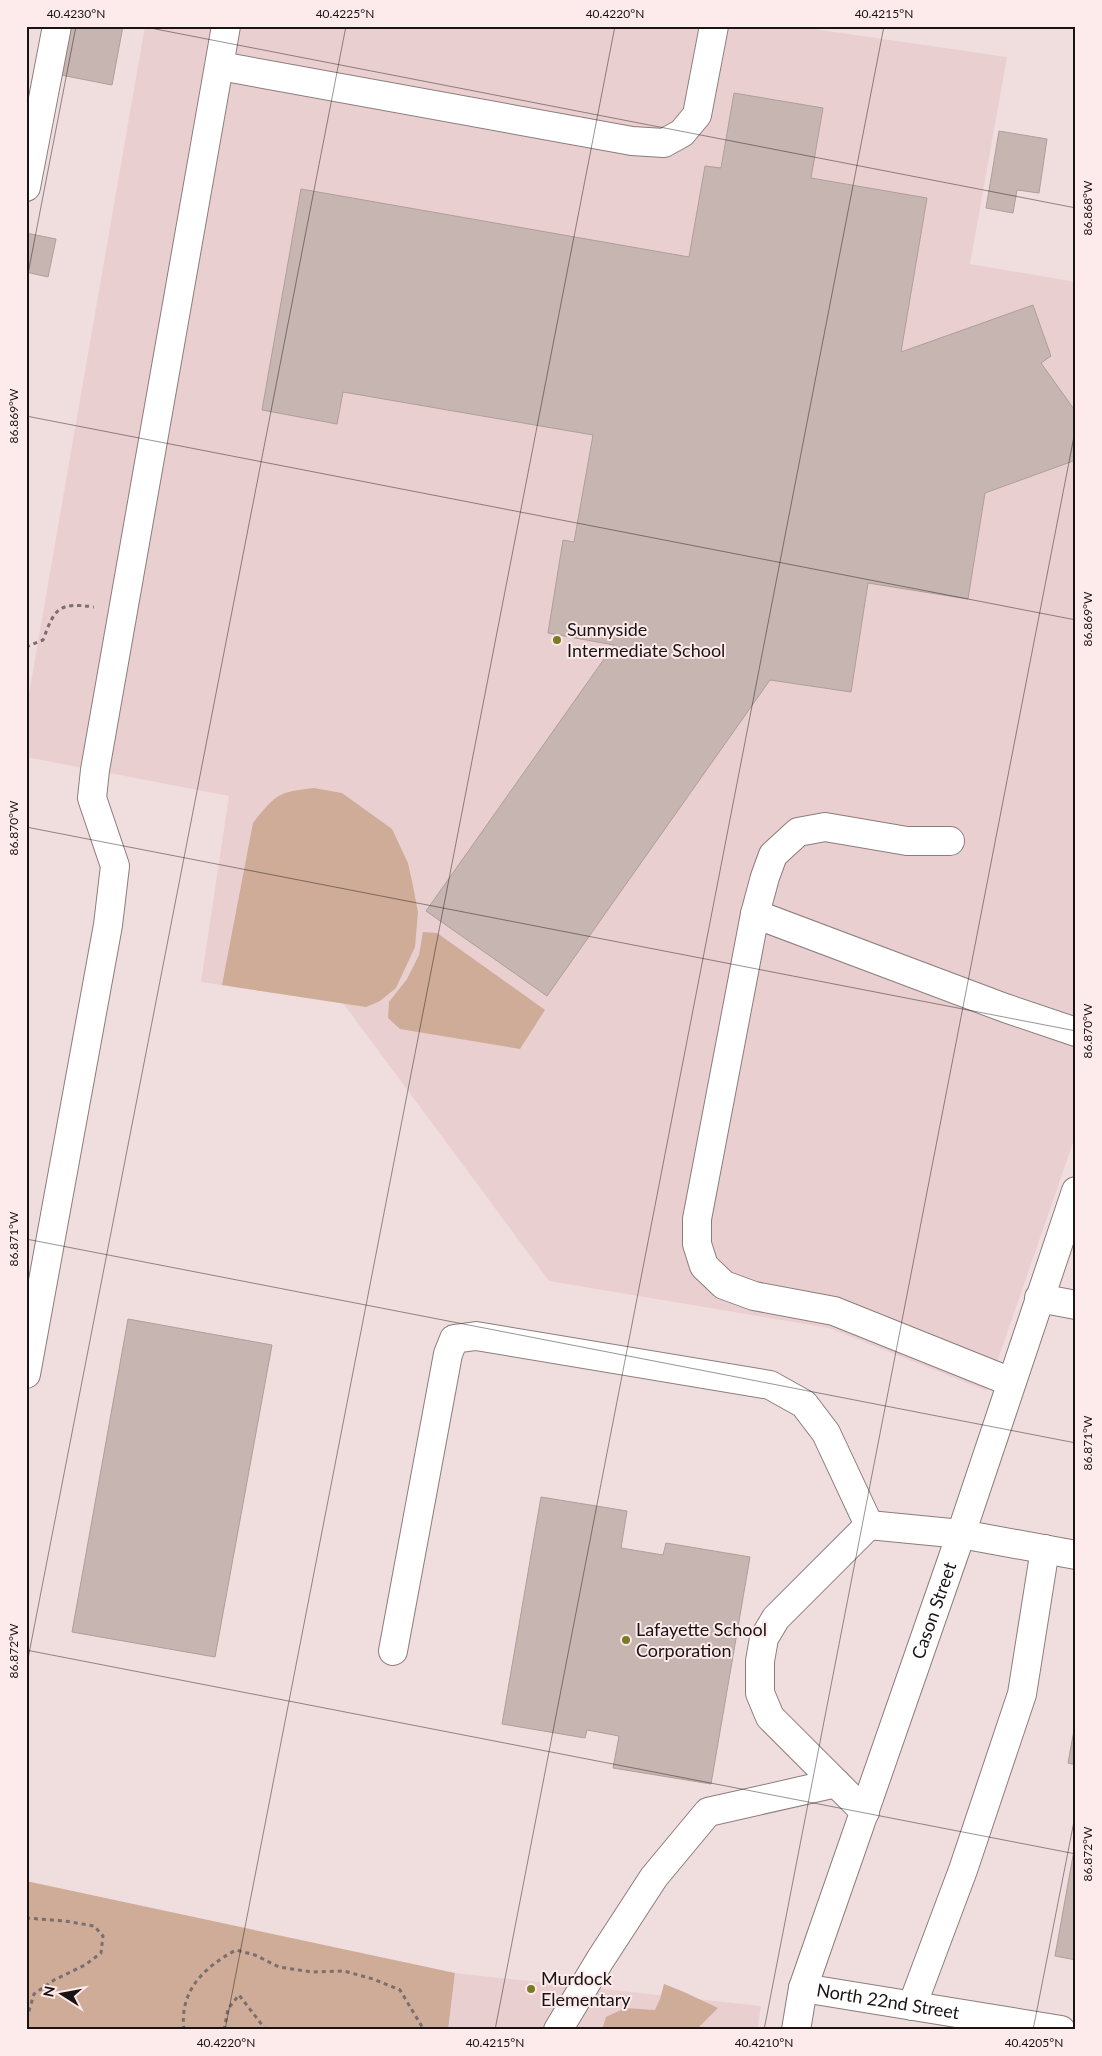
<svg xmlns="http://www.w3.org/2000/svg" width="1102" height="2056" font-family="Lato,sans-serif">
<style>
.built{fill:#eacfd0}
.green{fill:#ceac98}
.building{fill:#c6b5b1;stroke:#af9e99}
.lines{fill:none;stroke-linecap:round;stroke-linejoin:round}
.minor-casing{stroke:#8d7c7c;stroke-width:30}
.path{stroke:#7a6e6f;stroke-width:3;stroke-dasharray:4 4;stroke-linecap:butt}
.minor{stroke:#fff;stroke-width:28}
.ticks{fill:none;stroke:#1a1314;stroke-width:1;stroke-opacity:0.45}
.poi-dot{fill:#7b7b23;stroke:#fdeaeb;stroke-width:2}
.labels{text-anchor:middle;stroke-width:4;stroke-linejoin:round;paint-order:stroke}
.poi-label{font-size:18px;fill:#1a1314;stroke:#fdeaeb;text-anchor:start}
.street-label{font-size:18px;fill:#1a1314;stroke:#fdeaeb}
.neatline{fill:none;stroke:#1a1314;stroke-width:2}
.ticks-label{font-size:12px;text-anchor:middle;fill:#1a1314}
</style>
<rect width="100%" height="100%" fill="#f0ddde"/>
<!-- built -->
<path class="built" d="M145,26h648l214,31 -37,207 106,18v852l-89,257 -158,-63 -280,-47 -206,-278 -142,-21 28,-186 -203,-39v-46z
M455,1973l306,33 -4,24h-309z"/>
<!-- green -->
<path class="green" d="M314,788l28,5 50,36 16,34 5,23 5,26 -3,35 -19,41 -16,13 -14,6 -144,-22 31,-162c23,-29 25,-31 61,-35z
M423,932l14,1 108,77 -25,39 -120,-20 -12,-11 1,-16 18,-23 12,-24z
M26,1881l429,92 -7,57h-422z
M664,1984l20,8 34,16 -22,22h-94l4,-13 19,-9 30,2 5,-11z"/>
<!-- building -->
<path class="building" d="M70,26h53l-11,59 -51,-10z
M734,93l89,15 -12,70 116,20 -26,154 132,-47 18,51 -10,7 35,49v48l-91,33 -17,106 -100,-16 -17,109 -81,-12 -223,316 -121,-85 188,-266 -66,-12 15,-93 11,2 19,-107 -250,-43 -6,32 -75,-14 39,-221 388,68 16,-91 16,2z
M999,131l48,8 -8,54 -22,-3 -4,23 -27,-5z
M26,233l30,6 -8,38 -22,-5z
M128,1319l144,26 -57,312 -143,-25z
M541,1497l86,14 -6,37 42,7 3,-12 84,14 -39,227 -98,-16 6,-32 -32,-6 -2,8 -83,-14z
M1076,1719v46l-8,-2z
M1076,1839v121l-21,-4z"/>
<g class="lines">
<!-- minor casing -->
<g class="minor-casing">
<g id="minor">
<path d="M220,66l412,75 32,2 18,-10 15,-18 17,-89"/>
<path d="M26,187l31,-161"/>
<path d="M950,841h-43l-82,-14 -27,5 -25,23 -8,22 -10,37 -58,305v25l7,22 20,19 30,11 80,15 177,71"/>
<path d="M755,914l250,94 71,24"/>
<path d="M1039,1298l37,7"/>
<path d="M26,1374l82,-449 7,-59 -23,-68 3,-28 131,-744"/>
<path d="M393,1651l55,-297 6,-15 22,-3 294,49 34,19 22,29 43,92"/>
<path d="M865,1812l-95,-95 -10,-24v-32l4,-23 12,-20 93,-93 92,9 115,21"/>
<path id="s1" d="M803,1988l258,42"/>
<path d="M912,2006l51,-136 59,-176 23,-145"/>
<path d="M558,2030l42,-70 54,-83 54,-65 128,-29"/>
<path id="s2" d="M796,2030l7,-42 158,-454 115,-343"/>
</g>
</g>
<!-- path -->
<path class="path" d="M26,647l17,-7c12,-32 15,-38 51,-33
M26,1918l39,3 29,5 9,10 -2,17 -16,12 -31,15 -20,14 -8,27
M184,2030c-5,-39 20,-63 52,-80l19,5 24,12 33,5 32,-1 29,8 27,11 24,40
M224,2030l4,-21 11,-14 27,35"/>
<!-- minor -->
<use href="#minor" class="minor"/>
</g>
<!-- ticks -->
<path class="ticks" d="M140,26l936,182M26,284l50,-258M26,416l1050,204M26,827l1050,204M26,1239l1050,204M26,1650l1050,204M26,1669l320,-1643M225,2030l390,-2004M495,2030l389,-2004M764,2030l312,-1604M1033,2030l43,-219"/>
<!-- markers -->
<g class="poi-dot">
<circle cx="557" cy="640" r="5"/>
<circle cx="626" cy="1640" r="5"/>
<circle cx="531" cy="1989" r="5"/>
</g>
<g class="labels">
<!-- poi labels -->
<g class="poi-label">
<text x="567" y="636">Sunnyside<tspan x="567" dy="21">Intermediate School</tspan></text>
<text x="636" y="1636">Lafayette School<tspan x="636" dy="21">Corporation</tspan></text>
<text x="541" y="1985">Murdock<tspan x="541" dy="21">Elementary</tspan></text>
</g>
<!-- street labels -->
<g class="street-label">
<text dy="6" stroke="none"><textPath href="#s2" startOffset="442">Cason Street</textPath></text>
<text dy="6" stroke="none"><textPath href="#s1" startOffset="86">North 22nd Street</textPath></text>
</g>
</g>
<!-- border -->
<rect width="1102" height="2056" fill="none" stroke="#fdeaeb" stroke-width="55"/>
<!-- north arrow -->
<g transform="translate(62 1994) rotate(281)" stroke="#fdeaeb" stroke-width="4" paint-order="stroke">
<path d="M0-4L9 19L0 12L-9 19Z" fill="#1a1314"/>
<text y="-8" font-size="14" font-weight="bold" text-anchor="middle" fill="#1a1314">N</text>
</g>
<rect x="28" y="28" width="1046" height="2000" class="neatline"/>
<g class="ticks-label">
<text x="76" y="18">40.4230°N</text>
<text x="345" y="18">40.4225°N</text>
<text x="615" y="18">40.4220°N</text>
<text x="884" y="18">40.4215°N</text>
<text transform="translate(1088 208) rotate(-90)" y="4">86.868°W</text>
<text transform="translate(14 416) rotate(-90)" y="4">86.869°W</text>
<text transform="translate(1088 619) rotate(-90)" y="4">86.869°W</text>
<text transform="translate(14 828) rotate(-90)" y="4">86.870°W</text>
<text transform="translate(1088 1031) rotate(-90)" y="4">86.870°W</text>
<text transform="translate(14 1239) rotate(-90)" y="4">86.871°W</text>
<text transform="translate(1088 1443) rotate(-90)" y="4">86.871°W</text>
<text transform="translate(14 1651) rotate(-90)" y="4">86.872°W</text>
<text transform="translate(1088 1854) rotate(-90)" y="4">86.872°W</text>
<text x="226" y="2047">40.4220°N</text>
<text x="495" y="2047">40.4215°N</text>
<text x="764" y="2047">40.4210°N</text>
<text x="1034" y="2047">40.4205°N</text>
</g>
</svg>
